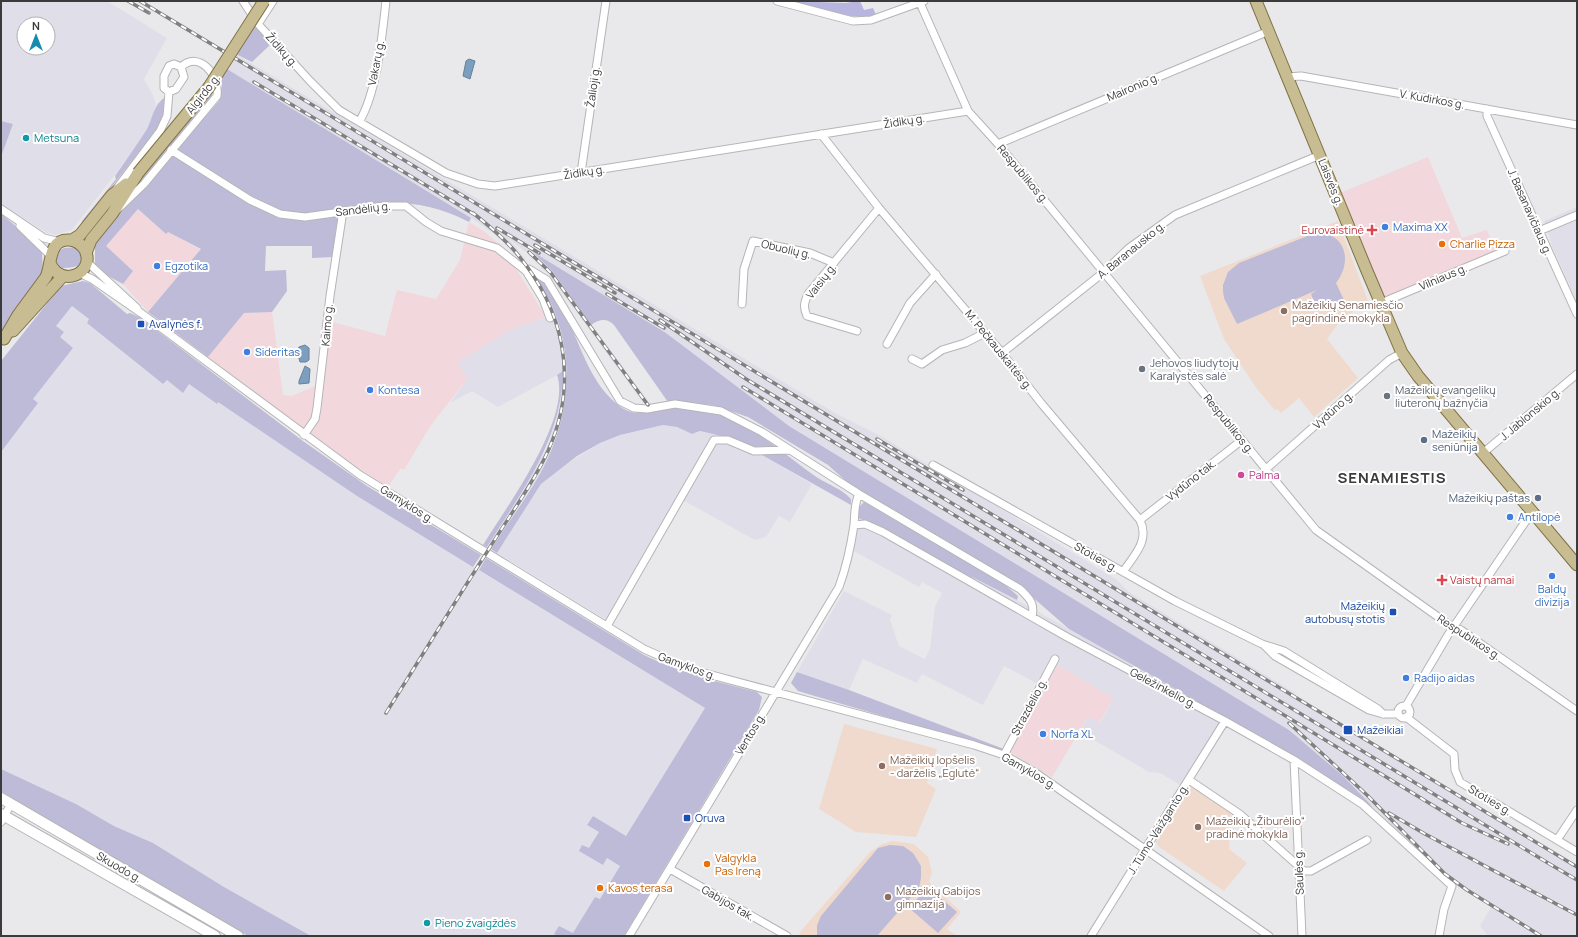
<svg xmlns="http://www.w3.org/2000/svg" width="1578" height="937" font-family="Manrope,sans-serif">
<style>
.commercial{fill:#f2d7dd}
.built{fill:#e0dfe9;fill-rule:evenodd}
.education{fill:#f0dacd}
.green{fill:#bdbbd8}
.forest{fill:#b8b6e1}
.water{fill:#7d9fbf;stroke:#698198}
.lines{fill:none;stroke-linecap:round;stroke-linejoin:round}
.street-casing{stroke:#b5b5b7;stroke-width:9}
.secondary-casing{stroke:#b5b5b7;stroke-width:12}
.primary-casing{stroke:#7f7245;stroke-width:13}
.street{stroke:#fff;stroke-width:7}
.secondary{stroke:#fff;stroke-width:10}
.primary{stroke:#c8bc92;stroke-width:11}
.rail-casing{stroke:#808081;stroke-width:3.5}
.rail{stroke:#fff;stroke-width:2;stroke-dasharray:6;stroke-linecap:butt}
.primary-bridge-casing{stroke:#7f7245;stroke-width:13;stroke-linecap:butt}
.primary-bridge{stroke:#c8bc92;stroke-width:11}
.culture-dot{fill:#0f9aa8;stroke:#fff;stroke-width:1.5}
.shop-dot{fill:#3f7fe0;stroke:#fff;stroke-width:1.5}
.health-dot{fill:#e0444e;stroke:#fff;stroke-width:1.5}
.food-dot{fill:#e8710a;stroke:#fff;stroke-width:1.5}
.education-dot{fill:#8d6e63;stroke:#fff;stroke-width:1.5}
.transit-dot{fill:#1a4fb4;stroke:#fff;stroke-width:1.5}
.worship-dot{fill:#6b7280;stroke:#fff;stroke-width:1.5}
.service-dot{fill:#5c6f8a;stroke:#fff;stroke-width:1.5}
.hotel-dot{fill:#d1479c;stroke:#fff;stroke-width:1.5}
.labels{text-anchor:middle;stroke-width:4;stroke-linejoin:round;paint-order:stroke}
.street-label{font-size:11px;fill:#3b3b3c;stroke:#fff}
.culture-label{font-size:11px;fill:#0d838f;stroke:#fff;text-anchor:start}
.shop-label{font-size:11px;fill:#366cbe;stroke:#fff;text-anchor:start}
.health-label{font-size:11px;fill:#be3a42;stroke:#fff;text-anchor:end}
.food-label{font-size:11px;fill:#c56008;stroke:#fff;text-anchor:start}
.education-label{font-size:11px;fill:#785e54;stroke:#fff;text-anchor:start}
.transit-label{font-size:11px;fill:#164399;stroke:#fff;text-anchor:start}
.worship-label{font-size:11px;fill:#5b616d;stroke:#fff;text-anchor:start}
.service-label{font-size:11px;fill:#4e5e75;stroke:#fff;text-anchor:start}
.hotel-label{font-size:11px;fill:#b23c85;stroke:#fff;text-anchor:start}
.district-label{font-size:15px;font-weight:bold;letter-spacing:1px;fill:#3b3b3c;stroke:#fff}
</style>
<rect width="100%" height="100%" fill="#e9e9eb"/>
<!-- commercial -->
<path class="commercial" d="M1428,157l34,81 25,-8 11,29 -113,46 -45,-112z
M138,209l28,25 2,-2 33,18 -53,62 -25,-28 9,-14 -27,-23z
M469,222l15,9 19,17 43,69 -36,13 -53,33 11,15 -37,47 -27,45 -3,-2 -13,19 -36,-23 -144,-107 36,-44 28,-1 11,83 9,1 23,-10 10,-66 60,16 12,-46 39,9 24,-39z
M1051,661l63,37 -15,25 -11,-6 -36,60 -48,-28z"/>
<!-- built -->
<path class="built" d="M1,1h106l60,37 -23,41 9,16 3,11 -8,21 -11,19 -65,84 -17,5 -8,-2 -46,-28v-48l12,-33 -12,-3zM24,24h24v24h-24z
M236,54l599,359 46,23 235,143 13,13 166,101 -1,3 283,168v72h-89l-8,-10 11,-19 -32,-20 -19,-16 -31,-27 -66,-68 -54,-46 -500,-304 -123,-93 -131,-80 18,19 98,133 -4,3 -98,-133 -22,-22 -18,-14 16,20 -4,3 -21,-24 -29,-20 -244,-149z
M1577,207v95l-25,-56 -8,-25z
M534,275l22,40 6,21 4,30 -1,31 -8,36 -9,24 -8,17 -49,75 -4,-2 59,-98 9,-25 5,-22 3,-30 -65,35 -26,-16 -22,12 18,-25 -11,-15 53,-33 42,-15 -20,-38z
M72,306l18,13 -3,4 76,61 3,-4 23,4 27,20 2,-2 61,40 78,54 348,212 -79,128 -33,-20 -6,9 12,7 4,33 4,-7 13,8 -21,34 -4,-3 -22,37h-19l3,2h-246l-87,-49 -71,-44 -39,-17 -38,-22 -75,-35v-317l36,-49 -4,-4 40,-51 -14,-11 -3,-11z
M663,425l14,2 15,7 8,-3 22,5 33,11 7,8 50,29 -22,38 -11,-6 -13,21 -11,3 -76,-42 -71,123 -111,-68 44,-69 18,-15 41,-26 20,-8z
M859,518l95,52 22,9 41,21 208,116 -43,70 -22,-13 -11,-1 -69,-40 8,-15 12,6 14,-25 -63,-37 -11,24 -36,-19 -21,39 -61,-31 -5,9 -54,-24 -14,31 -52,-18 47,-81 48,24 -2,5 9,26 26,13 5,-11 5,-41 7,-14 -20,-11 -3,5 -67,-37z"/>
<!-- education -->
<path class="education" d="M1338,221l30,80 -28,20 -13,18 31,39 -44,39 -15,-19 -18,15 -4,-4 -2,1 -18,-21 -33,-50 -24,-63z
M844,724l93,25 -10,34 9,6 -20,48 -60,-5 -37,-23z
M1191,785l40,27 -2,37 18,14 -23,28 -65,-44 -3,-5z
M893,841l21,3 14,13 4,15 -3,10 32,30 -14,17 10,7h-156l-2,-3 71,-81 12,-8z"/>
<!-- green -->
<path class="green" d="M254,26l17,18 -19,18 -16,-8z
M227,69l244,149 -2,4c-47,-24 -79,-21 -130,-14l-7,49 -20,1v-12h-46l-1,25 21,-1 1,21 -15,21 -28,1 -36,44 -60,-45 53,-63 -33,-17 -2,2 -28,-25 -32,37 27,25 -10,13 -15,-8 -13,-11v-18l1,-7 123,-139 3,-15 -1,-7z
M214,87l-3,12 -71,84 -16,15z
M165,97l-1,14 -6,16 -75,97 -1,-3 34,-42 -1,-3c11,-16 22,-31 32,-47 6,-12 6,-23 18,-32z
M1,121l12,3 -12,33z
M1,214l38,31 3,7 1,19 -2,5 -40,55z
M1315,233c31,-2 38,29 21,50l8,17 -26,11 -7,-17 6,-4 -80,34 -13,-26 -1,-7v-6l5,-13 11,-9z
M78,247c3,3 3,5 3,9 3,14 -13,10 -21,13l-5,-7 2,-10 7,-4z
M533,252l133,81 123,93 500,304 54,46 30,31 -77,-50 -227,-128 -47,-41 -131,-78 -45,-29 -18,-16 -80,-48 -35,-12 -45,-3 -54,-77c-7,-7 -14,-6 -23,0l-38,-53z
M534,275c44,28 41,102 90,134 14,9 33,0 47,-1 10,0 21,0 31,2 44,6 80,44 116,68 11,7 24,11 33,21v6l-89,-50 -7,-8 -33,-11 -22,-5 -8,3 -15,-7 -14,-2 -43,10 -20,8 -23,13 -36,28 -44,69 -6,-4c16,-25 35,-50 50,-77 26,-48 34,-105 15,-156 -5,-15 -14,-28 -22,-41z
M83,281l7,2 37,31 3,-1 9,4 164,124 64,45 114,69 -8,12 -116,-71 -139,-94 -1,2 -28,-20 -6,9 -16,-13 -4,4 -76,-61 2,-4 -17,-13 -16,20 8,6 -4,5 13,11 -40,51 5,4 -37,49v-91l60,-75z
M563,371c-1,69 -41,120 -76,176l-4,-2c24,-39 89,-127 74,-170z
M864,502l138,80 16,14 -1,4 -41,-21 -22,-9 -95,-52v-11z
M486,558l158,97c36,18 74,27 113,37l5,5 -3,13 -135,226h-67l-3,-2 5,-8 14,7 22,-36 5,2 20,-33 -13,-8 -4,7 -24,-14 3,-6 7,3 10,-16 -12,-7 6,-9 33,20 79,-128 -226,-138z
M797,672l52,18 155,59 -3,2 -203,-60 -7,-8z
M1,769l75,35 38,22 39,17 71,44 87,49h-63l-189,-109 -58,-36z
M890,845l13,1 10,7 8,13v12l-2,10 -42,48h-60v-11l4,-9 57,-68z
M928,887l29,25 -19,21 -29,-25z"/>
<!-- forest -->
<path class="forest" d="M792,1l53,2 15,-2 4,9 9,-2 3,7c-29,6 -57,-7 -84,-14z"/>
<!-- water -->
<path class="water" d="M469,59l6,2 -5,18 -7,-3 3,-15z
M305,345l4,3v12l-3,2h-6l-3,-11 2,-4z
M305,366l5,3 -1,14 -10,1v-3z"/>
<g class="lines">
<!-- street casing -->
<g class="street-casing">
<path id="street" d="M243,1l15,23 52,57 29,29 107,63 32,11 17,2 473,-75
M777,1l76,20 18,-1 53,-19
M920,3l48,108 30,33 318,386 132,94 13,6 116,81
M258,24l15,-23
M174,64l7,3 3,10 -8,12 -7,3 -5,-4v-12l5,-10z
M1287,77l14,-1 276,49
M1487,109v7l90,198
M359,122c18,-29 23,-86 27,-121
M821,134l58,74 123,145 39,50 99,117c10,21 -6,35 -17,52
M998,144l271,-113
M171,150l79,50 30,14 25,3 79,-11h22l20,16 15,9 56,17 29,23 17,28 7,19
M581,173l25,-172
M117,188l43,-57 7,-15 2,-24
M1,209l43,29 16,4
M118,209l26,-25 73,-88c3,-21 -18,-46 -36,-29
M20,226l30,29
M1539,231l38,-16
M87,262l50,46
M526,271l3,-2 18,11 73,121 14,7 13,1 28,-5 46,7 41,21 97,62c-5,10 -4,20 -5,31 -3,20 -8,43 -15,62l-210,349
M79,273l13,6 49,34 219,162 284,174 45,20 285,76 30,10 32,18 233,163
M1381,303l124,-52
M742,304l2,-35 9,-28 57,12 24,10
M857,331l-50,-15c-4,-9 -3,-13 1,-22l71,-86
M887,344l23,-41 26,-29
M1002,353l102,-81 25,-24 46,-33 145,-60
M912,359l10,5 20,-14 23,-7 20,-10
M304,435l11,-16 2,-11 13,-112 13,-85
M1483,453l94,-79
M933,465l242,136 87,43 22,7 94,58 5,5
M1266,469l123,-109 13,-7
M859,494l161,95c10,10 15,14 12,28
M1140,520l102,-80
M854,525l11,-1 18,8 184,105 158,84 69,39 68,44 90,82 -8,23 -5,27
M607,626l107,-186h14l26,11 35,-1
M1264,645l11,11 94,54 14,4h15
M1406,706l42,-71 84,-123
M1398 712a6 6 0 1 1 12 0a6 6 0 1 1-12 0Z
M1406,717l48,37 1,16 5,12 117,70
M1004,755l51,-96
M1294,760l8,176
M1189,780l52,35 63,56h7l56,-31
M1,822l10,-18
M1557,840l20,-30
M670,869l117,67
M1091,936l134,-215"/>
</g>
<!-- secondary casing -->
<g class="secondary-casing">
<path id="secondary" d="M1,798l237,138
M1,814l214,122"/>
</g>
<!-- primary casing -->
<g class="primary-casing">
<path id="primary" d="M1256,1l111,270 35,82 16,23 159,189
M72,240l8,-5 32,-40 14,-11
M86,253l5,-13 21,-26 26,-41
M13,331l50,-55
M4,339l14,-24 28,-38c6,-13 2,-39 24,-37 7,1 12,5 15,10 11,23 -24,39 -35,13"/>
</g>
<!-- street -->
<use href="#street" class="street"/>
<!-- secondary -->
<use href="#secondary" class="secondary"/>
<!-- primary -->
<use href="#primary" class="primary"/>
<!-- rail casing -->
<g class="rail-casing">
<path id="rail" d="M128,1l21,12
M140,1l1437,866
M254,82l223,134
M497,228l42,25
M535,245l80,48
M529,252l22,21 97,132
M607,294l57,34
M660,320l86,59 807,487
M743,387l719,436 46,21
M877,439l86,51
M386,713c34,-54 67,-108 101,-161 20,-33 45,-66 61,-101 32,-71 16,-144 -35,-202 -12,-13 -26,-25 -40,-36
M1289,723l78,72 78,79 22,16 74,46
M1389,813l36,21 152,81
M1548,863l29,17"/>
</g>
<!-- rail -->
<use href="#rail" class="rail"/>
<!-- primary-bridge casing -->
<g class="primary-bridge-casing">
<path id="primary-bridge" d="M138,173l71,-86 55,-86"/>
</g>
<!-- primary-bridge -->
<use href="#primary-bridge" class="primary-bridge"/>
</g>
<!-- markers -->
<g class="culture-dot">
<circle cx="26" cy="138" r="4"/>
<circle cx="427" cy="923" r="4"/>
</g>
<g class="shop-dot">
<circle cx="1385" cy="227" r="4"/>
<circle cx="157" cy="266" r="4"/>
<circle cx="247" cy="352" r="4"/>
<circle cx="370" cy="390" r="4"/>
<circle cx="1510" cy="517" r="4"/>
<circle cx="1552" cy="576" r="4"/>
<circle cx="1406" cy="678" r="4"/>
<circle cx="1043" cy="734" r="4"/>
</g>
<g class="health-dot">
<path d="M1370 224h4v4h4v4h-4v4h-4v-4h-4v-4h4z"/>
<path d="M1440 574h4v4h4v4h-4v4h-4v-4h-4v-4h4z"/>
</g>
<g class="food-dot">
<circle cx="1442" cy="244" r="4"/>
<circle cx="707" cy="864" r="4"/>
<circle cx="600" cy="888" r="4"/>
</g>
<g class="education-dot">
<circle cx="1284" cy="311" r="4"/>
<circle cx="882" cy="766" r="4"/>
<circle cx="1198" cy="827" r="4"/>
<circle cx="888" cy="897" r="4"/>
</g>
<g class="transit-dot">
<rect x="137" y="320" width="8" height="8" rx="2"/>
<rect x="1389" y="608" width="8" height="8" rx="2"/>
<rect x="1343" y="725" width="10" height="10" rx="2"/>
<rect x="683" y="814" width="8" height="8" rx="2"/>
</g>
<g class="worship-dot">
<circle cx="1142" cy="369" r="4"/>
<circle cx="1387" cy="396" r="4"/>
</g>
<g class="service-dot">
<circle cx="1424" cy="440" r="4"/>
<circle cx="1538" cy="498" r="4"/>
</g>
<circle class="hotel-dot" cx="1241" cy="475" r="4"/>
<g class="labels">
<!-- street labels -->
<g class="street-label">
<text transform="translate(282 50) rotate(48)" y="4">Židikų g.</text>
<text transform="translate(376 63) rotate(-79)" y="4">Vakarų g.</text>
<text transform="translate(593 87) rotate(-82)" y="4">Žalioji g.</text>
<text transform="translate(1133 87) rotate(-23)" y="4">Maironio g.</text>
<text transform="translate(203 94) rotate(-52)" y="4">Algirdo g.</text>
<text transform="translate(1432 99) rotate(10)" y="4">V. Kudirkos g.</text>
<text transform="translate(904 121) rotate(-9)" y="4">Židikų g.</text>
<text transform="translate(584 172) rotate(-9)" y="4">Židikų g.</text>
<text transform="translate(1023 174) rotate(50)" y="4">Respublikos g.</text>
<text transform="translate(1331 182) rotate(68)" y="4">Laisvės g.</text>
<text transform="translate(363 209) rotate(-7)" y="4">Sandėlių g.</text>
<text transform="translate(1530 212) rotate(66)" y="4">J. Basanavičiaus g.</text>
<text transform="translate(786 249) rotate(13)" y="4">Obuolių g.</text>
<text transform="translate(1131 250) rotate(-39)" y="4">A. Baranausko g.</text>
<text transform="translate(1443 277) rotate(-23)" y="4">Vilniaus g.</text>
<text transform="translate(821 281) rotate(-52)" y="4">Vaisių g.</text>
<text transform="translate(327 325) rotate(-85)" y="4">Kaimo g.</text>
<text transform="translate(999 350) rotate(51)" y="4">M. Pečkauskaitės g.</text>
<text transform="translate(1333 410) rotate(-42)" y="4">Vydūno g.</text>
<text transform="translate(1530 414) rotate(-40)" y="4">J. Jablonskio g.</text>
<text transform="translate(1229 424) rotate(51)" y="4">Respublikos g.</text>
<text transform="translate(1191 480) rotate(-38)" y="4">Vydūno tak.</text>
<text transform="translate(407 504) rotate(32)" y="4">Gamyklos g.</text>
<text transform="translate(1096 557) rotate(30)" y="4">Stoties g.</text>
<text transform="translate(1469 637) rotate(33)" y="4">Respublikos g.</text>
<text transform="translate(687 666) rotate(20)" y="4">Gamyklos g.</text>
<text transform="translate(1163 688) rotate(28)" y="4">Geležinkelio g.</text>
<text transform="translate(1029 707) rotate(-62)" y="4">Strazdelio g.</text>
<text transform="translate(750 734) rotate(-59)" y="4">Ventos g.</text>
<text transform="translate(1029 771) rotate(30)" y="4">Gamyklos g.</text>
<text transform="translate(1490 800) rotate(31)" y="4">Stoties g.</text>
<text transform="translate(1158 829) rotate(-58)" y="4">J. Tumo-Vaižganto g.</text>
<text transform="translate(119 867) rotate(30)" y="4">Skuodo g.</text>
<text transform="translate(1299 872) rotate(-92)" y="4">Saulės g.</text>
<text transform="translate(728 903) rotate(30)" y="4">Gabijos tak.</text>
</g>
<!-- culture labels -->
<g class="culture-label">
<text x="34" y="142">Metsuna</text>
<text x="435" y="927">Pieno žvaigždės</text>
</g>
<!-- shop labels -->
<g class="shop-label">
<text x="1393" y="231">Maxima XX</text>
<text x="165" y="270">Egzotika</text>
<text x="255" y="356">Sideritas</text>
<text x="378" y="394">Kontesa</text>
<text x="1518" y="521">Antilopė</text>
<text x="1552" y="593" text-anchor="middle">Baldų<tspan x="1552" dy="13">divizija</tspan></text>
<text x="1414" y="682">Radijo aidas</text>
<text x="1051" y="738">Norfa XL</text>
</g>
<!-- health labels -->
<g class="health-label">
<text x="1364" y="234">Eurovaistinė</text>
<text x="1450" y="584" text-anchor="start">Vaistų namai</text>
</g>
<!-- food labels -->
<g class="food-label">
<text x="1450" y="248">Charlie Pizza</text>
<text x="715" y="862">Valgykla<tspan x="715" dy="13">Pas Ireną</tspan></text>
<text x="608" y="892">Kavos terasa</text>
</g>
<!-- education labels -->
<g class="education-label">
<text x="1292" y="309">Mažeikių Senamiesčio<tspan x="1292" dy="13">pagrindinė mokykla</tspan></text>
<text x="890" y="764">Mažeikių lopšelis<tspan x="890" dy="13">- darželis „Eglutė“</tspan></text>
<text x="1206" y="825">Mažeikių „Žiburėlio“<tspan x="1206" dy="13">pradinė mokykla</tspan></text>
<text x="896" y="895">Mažeikių Gabijos<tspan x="896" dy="13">gimnazija</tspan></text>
</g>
<!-- transit labels -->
<g class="transit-label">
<text x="149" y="328">Avalynės f.</text>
<text x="1385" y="610" text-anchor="end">Mažeikių<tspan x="1385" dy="13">autobusų stotis</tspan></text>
<text x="1357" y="734">Mažeikiai</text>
<text x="695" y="822">Oruva</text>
</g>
<!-- worship labels -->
<g class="worship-label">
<text x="1150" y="367">Jehovos liudytojų<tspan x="1150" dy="13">Karalystės salė</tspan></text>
<text x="1395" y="394">Mažeikių evangelikų<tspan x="1395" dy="13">liuteronų bažnyčia</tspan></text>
</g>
<!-- service labels -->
<g class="service-label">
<text x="1432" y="438">Mažeikių<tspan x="1432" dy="13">seniūnija</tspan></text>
<text x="1530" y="502" text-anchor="end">Mažeikių paštas</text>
</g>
<!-- hotel labels -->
<g class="hotel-label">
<text x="1249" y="479">Palma</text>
</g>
<!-- district labels -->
<g class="district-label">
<text x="1392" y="483">SENAMIESTIS</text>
</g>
</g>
<!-- border -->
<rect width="1578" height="937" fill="none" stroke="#3b3b3c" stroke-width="4"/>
<!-- north arrow -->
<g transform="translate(36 36)"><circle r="19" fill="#ffffff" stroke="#b1b1b1"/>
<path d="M0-3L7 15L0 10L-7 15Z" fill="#178aaf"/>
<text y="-6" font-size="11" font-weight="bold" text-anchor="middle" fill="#3b3b3c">N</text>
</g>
</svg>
